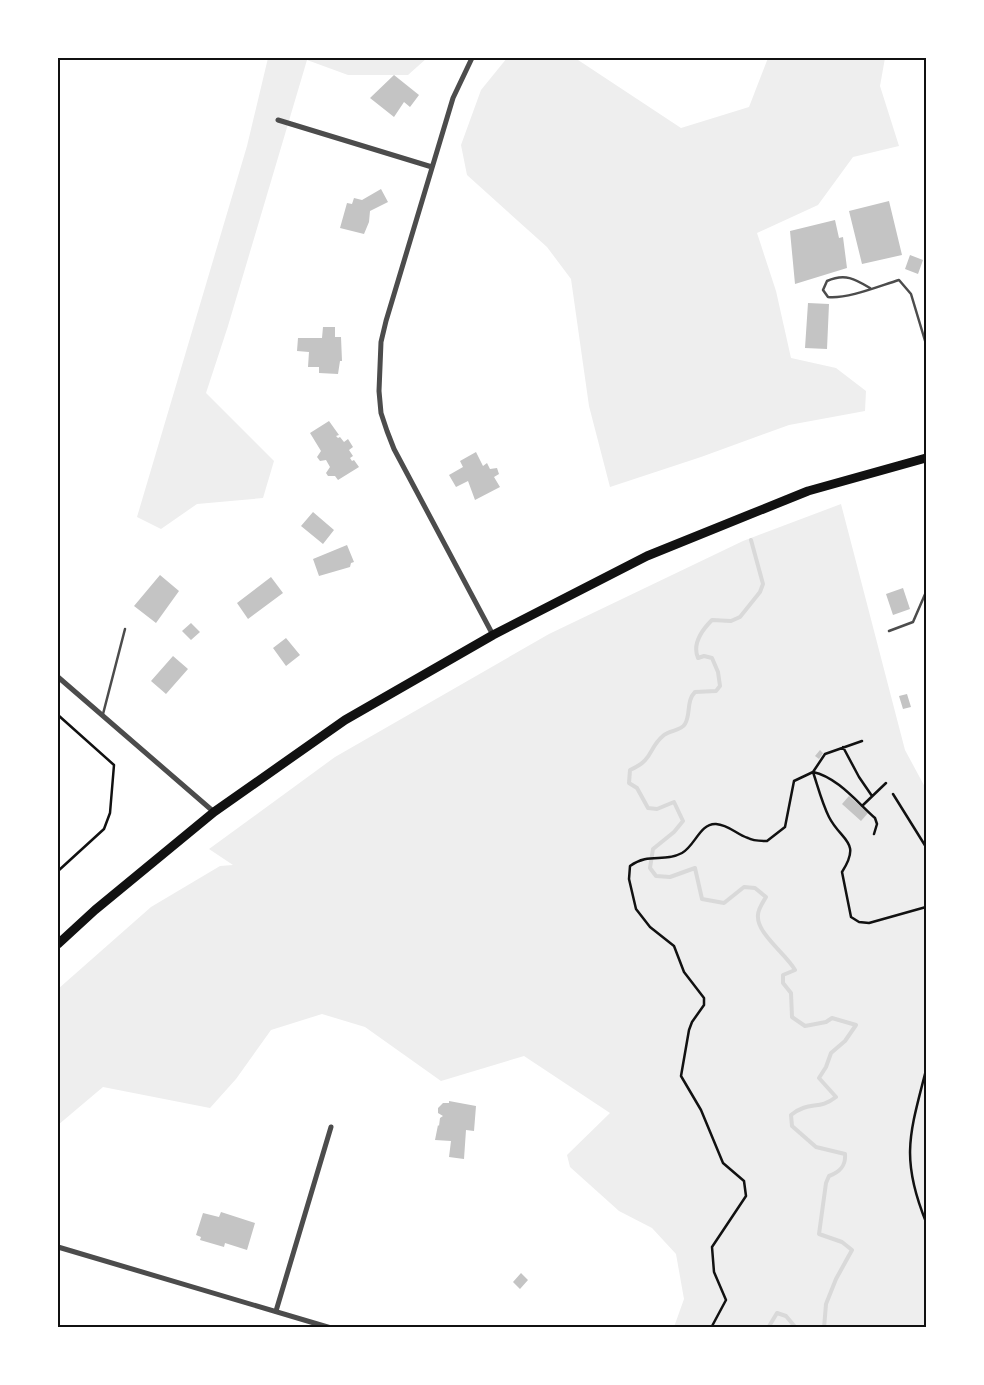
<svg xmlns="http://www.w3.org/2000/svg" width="984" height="1385" font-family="'Source Sans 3',sans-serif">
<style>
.green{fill:#eee}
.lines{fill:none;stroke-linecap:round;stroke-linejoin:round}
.stream{stroke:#d9d9d9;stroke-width:4}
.building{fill:#c4c4c4}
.path{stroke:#111;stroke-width:2.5}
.service{stroke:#4c4c4c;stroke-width:2.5}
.minor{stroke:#4c4c4c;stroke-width:5}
.primary{stroke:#111;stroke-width:9}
.neatline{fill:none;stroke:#111;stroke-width:2}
</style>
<rect width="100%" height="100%" fill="#fff"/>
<!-- green -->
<path class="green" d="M268,58h159l-19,17h-60l-41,-15 -79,266 -22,67 68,68 -11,37 -66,6 -36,25 -24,-12 110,-371z
M507,58h68l106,70 68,-21 19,-49h117l-5,28 19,60 -46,11 -35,48 -61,28 19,58 15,67 45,10 30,23 -1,20 -76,14 -88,32 -91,30 -21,-81 -18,-127 -24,-32 -80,-72 -6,-30 20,-55z
M841,504l64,246 21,39v538h-252l10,-28 -8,-45 -24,-26 -33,-17 -49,-44 -3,-12 43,-42 -86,-57 -83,25 -76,-54 -43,-13 -51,16 -35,49 -26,29 -107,-21 -45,38v-136l93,-82 69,-41 13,-1 -24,-16 126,-92 214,-123 194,-93z"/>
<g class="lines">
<!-- stream -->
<path class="stream" d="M751,540l12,44 -3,8 -20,25 -9,4 -19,-1c-10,10 -20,24 -14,38l6,-2 8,2 6,14 2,14 -4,5 -21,1c-9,9 -4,22 -10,32 -4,7 -15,6 -21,11 -17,14 -9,24 -34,35l-1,13 8,5 11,20 9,1 17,-7 9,19 -9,11 -21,17 -3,19 6,8 14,1 25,-9 7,31 22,4 20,-16 11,1 11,9c-3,5 -8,12 -8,18 -2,18 28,39 37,55l-12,5v8l8,10 1,24 13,9 21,-4 6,-4 24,7 -11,16 -14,12 -5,14 -7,11 17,19c-18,14 -26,3 -45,18l1,11 24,21 29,7c1,12 -5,18 -16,22l-3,7 -7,51 23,8 10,8 -16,29 -10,25 -2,24
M768,1328l9,-15 9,3 10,12"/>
</g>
<!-- building -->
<path class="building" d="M394,75l25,20 -9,12 -6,-5 -10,15 -24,-19z
M381,189l7,13 -18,9 -1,11 -5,12 -24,-6 7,-25 5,1 2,-6 8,2z
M889,201l13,54 -40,9 -13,-53z
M835,220l4,18 4,-1 4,31 -52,16 -5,-53z
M910,255l13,5 -5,14 -13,-5z
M808,303l21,1 -2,45 -22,-1z
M323,327h12v10h6l1,24h-2l-2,13 -19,-1v-6h-11l1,-15 -12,-1 1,-13h24z
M329,421l10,14 -3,1 2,2 2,-1 4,5 4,-3 5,8 -4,3 4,6 -3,2 2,3 2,-1 5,7 -21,13 -3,-4h-7l-2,-3 4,-6 -4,-7 -6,1 -3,-4 4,-6 -11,-18z
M476,452l7,14 4,-3 3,6 7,-1 2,6 -5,3 6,10 -25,13 -7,-19 -12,6 -7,-12 14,-8 -3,-6z
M313,512l21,18 -11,14 -22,-18z
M347,545l7,17 -3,1 -1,4 -31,9 -6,-17z
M160,575l19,16 -23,32 -22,-17z
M271,577l12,16 -35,26 -11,-16z
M903,588l7,21 -17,6 -7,-21z
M191,623l9,9 -9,8 -9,-9z
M286,638l14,17 -14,11 -13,-18z
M173,656l15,13 -22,25 -15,-13z
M907,694l4,13 -8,2 -4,-13z
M820,750l3,3 -4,6 -4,-3z
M849,796l19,17 -7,8 -19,-17z
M449,1101l27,5 -2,25 -8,-1 -2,29 -15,-2 2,-16 -16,-1 3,-15 1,1 1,-8 3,-2 -5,-3v-5l5,-5h6z
M221,1212l34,11 -8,27 -22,-7 -1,4 -24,-7 1,-3 -5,-2 7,-22 16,4z
M521,1273l7,7 -8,9 -7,-7z"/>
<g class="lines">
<!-- path -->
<path class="path" d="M58,715l56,50 -4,48 -6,16 -46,42
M862,741l-37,13 -12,18c5,15 9,31 16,45 12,24 33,24 13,55l9,45 8,5 10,1 57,-16
M843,747l16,30 13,19
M893,794l33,53
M862,806l24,-23
M926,1070c-16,63 -26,88 0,152
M711,1328l15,-28 -12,-28 -2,-25 34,-51 -2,-15 -21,-18 -22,-53 -20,-34 8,-46 3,-8 12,-17v-7l-20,-26 -10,-26 -24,-19 -14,-18 -7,-30 1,-13c19,-14 33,-3 52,-13 13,-7 18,-30 34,-29 13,1 20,10 32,14 5,3 13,3 19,3l18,-14 9,-46 19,-9c24,5 44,30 62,46l2,6 -3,10"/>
<!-- service -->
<path class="service" d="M870,288c-15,-9 -25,-15 -43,-7l-4,9 5,7c20,2 51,-11 71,-17l12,14 15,50
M889,631l24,-9 13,-30
M103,714l22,-85"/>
<!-- minor -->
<path class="minor" d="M472,58l-19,40 -67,223 -5,21 -2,49 2,22 6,18 7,18 99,186
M278,120l154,47
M58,677l156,135
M58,1247l273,81
M276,1311l55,-184"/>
<!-- primary -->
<path class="primary" d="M58,944l37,-34 119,-98 131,-92 148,-85 154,-79 161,-65 118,-33"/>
</g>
<!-- border -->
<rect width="984" height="1385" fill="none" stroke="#ffffff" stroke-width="118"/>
<rect x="59" y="59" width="866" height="1267" class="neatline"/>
</svg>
